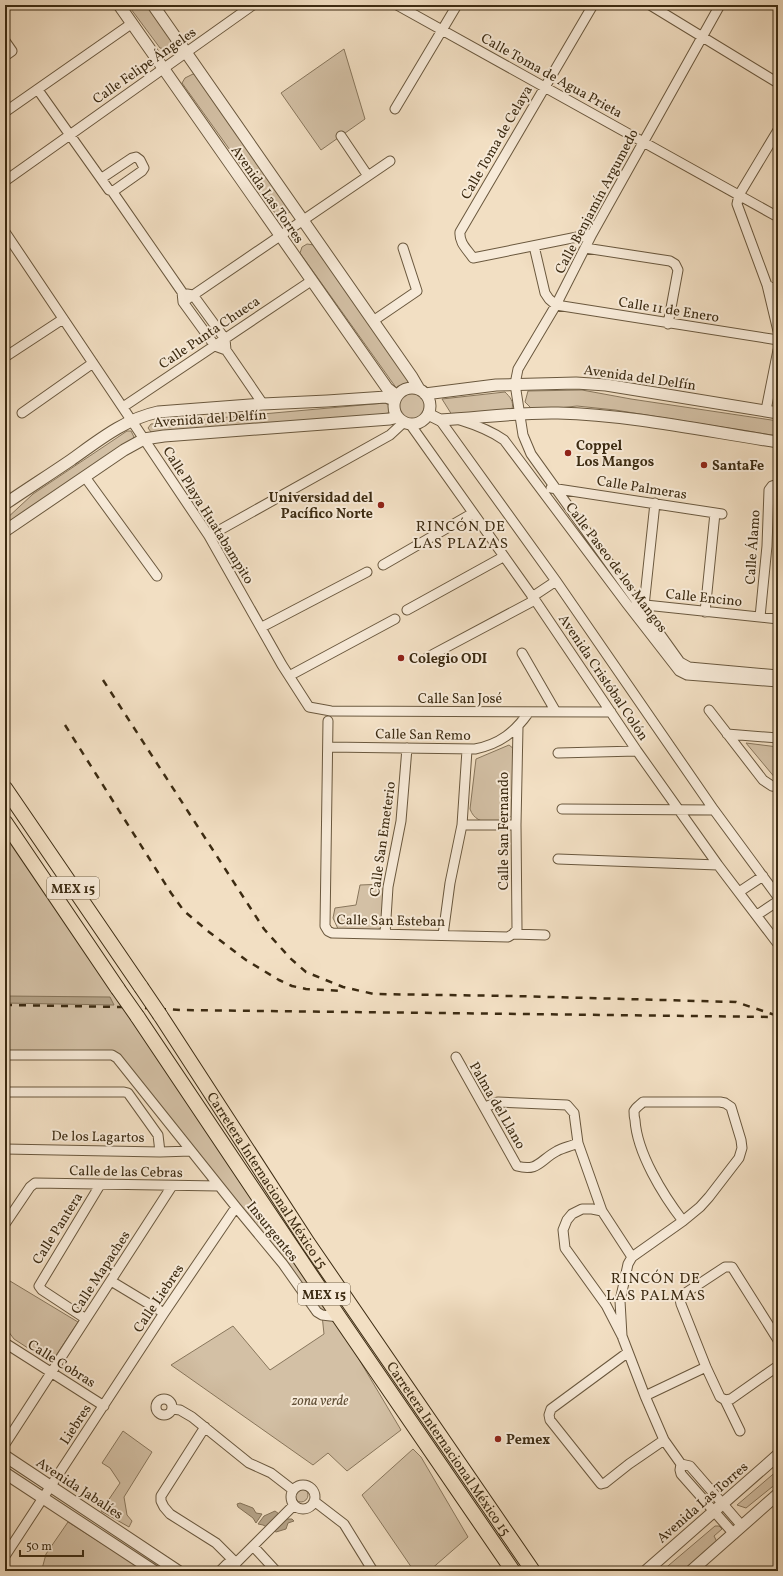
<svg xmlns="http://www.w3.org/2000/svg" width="783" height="1576" font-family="Vollkorn,serif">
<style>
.green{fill:#d3c0a5;stroke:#88765c}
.water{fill:#b4a287;stroke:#847258}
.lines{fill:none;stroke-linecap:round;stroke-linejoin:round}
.minor-casing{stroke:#6a583e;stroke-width:11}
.tertiary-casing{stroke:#6a583e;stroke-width:13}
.primary-casing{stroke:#3c2b12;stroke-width:16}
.minor{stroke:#f7ead8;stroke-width:9}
.tertiary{stroke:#f7ead8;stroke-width:11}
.primary{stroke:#f2dfc3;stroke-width:14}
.rail{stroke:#3c2b12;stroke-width:2.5;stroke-dasharray:7 7;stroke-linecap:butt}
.primary-bridge-casing{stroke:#3c2b12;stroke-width:16;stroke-linecap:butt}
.primary-bridge{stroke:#f2dfc3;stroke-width:14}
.poi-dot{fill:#8f2418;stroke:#f7ead8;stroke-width:1.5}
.labels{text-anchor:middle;stroke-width:4;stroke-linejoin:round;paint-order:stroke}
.shield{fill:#f7ead8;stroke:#74644d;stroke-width:1}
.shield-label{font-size:13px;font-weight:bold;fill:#3c2b12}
.street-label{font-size:14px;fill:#3c2b12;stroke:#f7ead8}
.poi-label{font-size:14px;font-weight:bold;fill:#3c2b12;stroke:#f7ead8;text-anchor:start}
.park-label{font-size:14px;font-style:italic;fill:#625037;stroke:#f7ead8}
.neighbourhood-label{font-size:15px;letter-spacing:1px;fill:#3c2b12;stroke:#f7ead8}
</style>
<rect width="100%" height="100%" fill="#f2dfc3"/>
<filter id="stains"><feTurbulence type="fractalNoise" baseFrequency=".005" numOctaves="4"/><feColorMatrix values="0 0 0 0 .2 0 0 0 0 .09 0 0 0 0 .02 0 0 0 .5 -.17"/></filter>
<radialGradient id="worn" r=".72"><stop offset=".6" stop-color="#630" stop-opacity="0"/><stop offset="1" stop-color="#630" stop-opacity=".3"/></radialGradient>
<!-- green -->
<path class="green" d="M128,5h21l21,30 1,9 -5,5 -6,-1z
M344,49l21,70 -44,31 -40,-57z
M193,74l5,2 93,132 -1,4 -6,3 -9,-2 -93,-130 3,-5z
M307,244l7,1 96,137c-2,6 -7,8 -13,7l-97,-136 2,-6z
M582,390l49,9 147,22v15l-163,-26 -38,-4 -36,4 -10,-2 -6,-6 3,-11z
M397 405a14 14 0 1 1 28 0a14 14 0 1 1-28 0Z
M505,392c5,5 9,9 7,17l-60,6 -10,-16z
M385,403l4,2 2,4 -1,3 -5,2 -225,19 -9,-1 -3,-4 3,-4z
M127,431h4l3,6 -3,3 -126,88v-8l28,-26z
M746,743l32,4v33l-2,-1z
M509,745l5,4 2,65c-14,8 -39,15 -46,-5l6,-50z
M5,829l330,490 66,111 -54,41 -19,-18 -15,12 -142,-100 62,-39 37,44 54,-36 -2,-19 -204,-262h-113z
M385,884l-4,44 -6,3h-36l-6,-13 2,-10 21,-3 4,-20z
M5,1278l73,44 -27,41 -37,-24 -9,-12z
M123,1431l29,21 -28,45 3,18 5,6 -3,6 -28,-16 19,-28 -10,-15 -8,-5z
M413,1449l8,8 47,80 -39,34h-15l-52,-76z
M778,1470v14l-6,3 -26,21 -9,-3z
M294 1495a7 7 0 1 1 14 0a7 7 0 1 1-14 0Z
M68,1522l66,42 9,7h-97l-4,-2 4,-15z
M715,1526h4l3,3 -8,7 3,6 -34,29h-21z"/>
<!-- water -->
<path class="water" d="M5,996l105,1 4,8 -109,-2z
M240,1503l13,5 3,5 6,1 -6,9 -3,-5 -15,-11 -1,-3z
M275,1511l11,8h6l2,2 -6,2 -2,6 -10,3 -13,-7 -5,-1 6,-8z"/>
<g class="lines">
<!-- minor casing -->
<g class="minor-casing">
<path id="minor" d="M397,5l381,212
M650,5l128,78
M720,5l-128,229 -36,71 -38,64 -3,15 8,51 8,19 149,208 9,5 89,8
M5,41l7,10 -7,5
M38,90l71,100 3,1 70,101 1,10 32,44 11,4
M395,109l62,-104
M5,112l126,-88
M778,130l-39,65 -2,9 30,81 11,46
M341,136l27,40
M102,178l30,-20 4,-1 4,3 4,8 -2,3 -27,19 -3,1
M5,181l248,-176
M5,232l204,304 73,129 27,42 22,4 280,1
M592,234l-119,24c-6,-9 -14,-15 -13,-26l133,-227
M534,246l11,47 4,6 7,6 222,35
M585,248l85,13 5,3 3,6 -10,54
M767,285l11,6
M187,294l6,1 32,44 1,11 37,54
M183,302l207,-141
M373,321l44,-30 -14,-43
M5,357l58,-38
M123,407l188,-126
M766,410l12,-60
M22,413l71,-50
M440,420l116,161 158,229 64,87
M460,420c16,5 30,10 44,20l123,164 52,67 8,4 91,7
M410,424l125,176 102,151 81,114 60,79
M85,477l72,99
M551,488l171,26
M209,536l181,-101 14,-13
M383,565l90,-52
M532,597l24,-16
M636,604l142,15
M644,606l11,-103
M407,610l96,-53
M705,612l10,-99
M760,617l7,-71 2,-56 3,-4 6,-2
M262,627l105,-55
M522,653l34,59
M428,657l107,-57
M289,676l106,-57
M709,710l54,70 9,6 6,1
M328,721l-3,205 3,5 4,2 176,4 5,-3 32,1
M727,734l51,4
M328,747l147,2c25,-5 40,-17 54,-37
M558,753l79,-2
M562,809l152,1
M462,825h54
M558,859l160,6
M739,892l24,-16
M757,915l21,-14
M385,934l3,-47 13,-66 6,-73
M513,934l4,-5 -1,-104 2,-98
M443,935l7,-52 12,-58 5,-75
M5,1055h107l5,3 119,149 47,57 34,48 5,3 17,2
M456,1057l61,109c21,6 23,-6 40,-15 6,-3 14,-5 21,-8
M5,1092h119l4,1 30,42 2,17
M485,1107l13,-5 69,3 7,8 4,30 24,68 30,46
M5,1149l155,3 31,-1
M602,1211l-10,-2h-10l-10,5 -5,6 -4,10 2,18 41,57 16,31 23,60 19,44 17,24 -1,6 1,4 53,60
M5,1224l25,-37 5,-4 184,3
M111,1281l53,32
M86,1319l-44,-29 -3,-4 61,-101
M622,1336l-2,-35 8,-37 4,-7 51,-36 17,-14 9,-10 30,-39 3,-10 -1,-8 -10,-33 -6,-4 -5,-1h-77c-3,3 -7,5 -9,9 0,2 0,6 1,9 2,33 28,75 48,101
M5,1343l99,63
M627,1353l-76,56 -2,6 1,5 51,64 4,-1 24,-19 35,-24
M645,1396l61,-29
M156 1407a8 8 0 1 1 16 0a8 8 0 1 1-16 0Z
M725,1400l6,-1 47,-33
M172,1409l8,1 12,7 57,46 22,10 22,17
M205,1427l-44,69v5l3,6 6,7 46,29 20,20
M740,1431l-15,-31 -5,-3 -14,-30 -25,-63 -1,-5 4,-5 41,-27h7l46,73
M5,1444l167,-258
M681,1464l9,2 52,60
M291 1497a12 12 0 1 1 24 0a12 12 0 1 1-24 0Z
M314,1501l30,23 29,47
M253,1546l23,25
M5,1556l159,-243 72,-106
M220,1571l7,-7h9
M233,1571l3,-8 58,-58"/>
</g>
<!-- tertiary casing -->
<g class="tertiary-casing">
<path id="tertiary" d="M119,5l268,383 10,8
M153,5l259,372 7,12
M394 406a18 18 0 1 1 36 0a18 18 0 1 1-36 0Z
M425,394l71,-9 80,-2 30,2 172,28
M428,414l12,6c39,-2 79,-8 118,-7 74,2 147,18 220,29
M5,504c22,-15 44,-29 66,-44 28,-20 54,-41 87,-48l105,-8 64,-3 59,-4 9,3
M5,531l119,-81 20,-11 20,-3 226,-17 8,-2
M5,1456l173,115
M5,1473l149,98
M646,1571l132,-116
M691,1571l87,-77"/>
</g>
<!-- primary casing -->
<g class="primary-casing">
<g id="primary">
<path d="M5,788l136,199"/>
<path d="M5,822l113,167"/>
<path id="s1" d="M160,1015l148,228 225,328"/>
<path d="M137,1016l202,301 174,254"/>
</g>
</g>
<!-- minor -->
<use href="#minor" class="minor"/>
<!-- tertiary -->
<use href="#tertiary" class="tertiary"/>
<!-- primary -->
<use href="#primary" class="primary"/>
<!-- rail -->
<path class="rail" d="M103,680l161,249 26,29 16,14 37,15 31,7 140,2 222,6 42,14
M65,725l106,168 13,18 25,21 37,28 33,20 13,6 14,3 37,2
M5,1005l119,2 58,3 592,7"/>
<!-- primary-bridge casing -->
<g class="primary-bridge-casing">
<path id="primary-bridge" d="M141,987l19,28
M118,989l19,27"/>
</g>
<!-- primary-bridge -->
<use href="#primary-bridge" class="primary-bridge"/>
</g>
<!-- markers -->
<g class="poi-dot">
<circle cx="568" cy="453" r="4"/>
<circle cx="704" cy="465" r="4"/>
<circle cx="381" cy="505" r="4"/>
<circle cx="401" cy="658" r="4"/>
<circle cx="498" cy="1439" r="4"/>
</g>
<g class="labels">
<!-- shield labels -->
<g class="shield">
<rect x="47" y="877" width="52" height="22" rx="3"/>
<rect x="298" y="1283" width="52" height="22" rx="3"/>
</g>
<g class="shield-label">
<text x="73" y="893">MEX 15</text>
<text x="324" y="1299">MEX 15</text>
</g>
<!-- street labels -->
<g class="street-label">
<text transform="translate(144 65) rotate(-35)" y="5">Calle Felipe Ángeles</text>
<text transform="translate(552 75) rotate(29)" y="5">Calle Toma de Agua Prieta</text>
<text transform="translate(496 142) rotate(-60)" y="5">Calle Toma de Celaya</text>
<text transform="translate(268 194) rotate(55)" y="5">Avenida Las Torres</text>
<text transform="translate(596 201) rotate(-62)" y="5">Calle Benjamín Argumedo</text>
<text transform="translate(669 309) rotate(9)" y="5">Calle 11 de Enero</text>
<text transform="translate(209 332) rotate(-34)" y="5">Calle Punta Chueca</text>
<text transform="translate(640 377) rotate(8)" y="5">Avenida del Delfín</text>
<text transform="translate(210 418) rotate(-4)" y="5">Avenida del Delfín</text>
<text transform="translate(642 487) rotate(9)" y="5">Calle Palmeras</text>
<text transform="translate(209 515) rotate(58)" y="5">Calle Playa Huatabampito</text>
<text transform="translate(752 547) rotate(-86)" y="5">Calle Álamo</text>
<text transform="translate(617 567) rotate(53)" y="5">Calle Paseo de los Mangos</text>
<text transform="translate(704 597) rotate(6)" y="5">Calle Encino</text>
<text transform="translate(604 677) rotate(56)" y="5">Avenida Cristóbal Colón</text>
<text x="460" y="703">Calle San José</text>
<text transform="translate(423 734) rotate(1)" y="5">Calle San Remo</text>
<text transform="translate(503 831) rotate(-90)" y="5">Calle San Fernando</text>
<text transform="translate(382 839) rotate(-82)" y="5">Calle San Emeterio</text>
<text transform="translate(391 920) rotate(1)" y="5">Calle San Esteban</text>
<text transform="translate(498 1105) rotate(60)" y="5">Palma del Llano</text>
<text transform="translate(98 1136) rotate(1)" y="5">De los Lagartos</text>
<text transform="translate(126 1171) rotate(1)" y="5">Calle de las Cebras</text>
<text dy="5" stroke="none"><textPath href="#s1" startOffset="197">Carretera Internacional México 15</textPath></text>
<text transform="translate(57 1228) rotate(-58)" y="5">Calle Pantera</text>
<text transform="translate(273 1231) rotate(51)" y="5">Insurgentes</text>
<text transform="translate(100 1272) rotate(-57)" y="5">Calle Mapaches</text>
<text transform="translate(158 1298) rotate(-56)" y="5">Calle Liebres</text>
<text transform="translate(62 1363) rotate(32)" y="5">Calle Cobras</text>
<text transform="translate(75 1424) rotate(-57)" y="5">Liebres</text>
<text dy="5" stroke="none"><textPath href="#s1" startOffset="521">Carretera Internacional México 15</textPath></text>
<text transform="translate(80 1488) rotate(33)" y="5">Avenida Jabalíes</text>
<text transform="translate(702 1502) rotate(-41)" y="5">Avenida Las Torres</text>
</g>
<!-- poi labels -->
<g class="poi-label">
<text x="576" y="450">Coppel<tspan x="576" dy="16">Los Mangos</tspan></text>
<text x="712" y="470">SantaFe</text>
<text x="373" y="502" text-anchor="end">Universidad del<tspan x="373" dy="16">Pacífico Norte</tspan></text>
<text x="409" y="663">Colegio ODI</text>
<text x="506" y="1444">Pemex</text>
</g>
<!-- park labels -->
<g class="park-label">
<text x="320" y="1405">zona verde</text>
</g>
<!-- neighbourhood labels -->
<g class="neighbourhood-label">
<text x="461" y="531">RINCÓN DE<tspan x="461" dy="17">LAS PLAZAS</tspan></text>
<text x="656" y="1283">RINCÓN DE<tspan x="656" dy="17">LAS PALMAS</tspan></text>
</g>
</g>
<!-- margin -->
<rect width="783" height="1576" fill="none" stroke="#f2dfc3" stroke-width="20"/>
<rect x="6" y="6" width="771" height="1564" fill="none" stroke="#3c2b12" stroke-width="2"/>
<rect x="10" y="10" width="763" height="1556" fill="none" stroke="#3c2b12"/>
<!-- scale -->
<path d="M20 1550v6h63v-6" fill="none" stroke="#3c2b12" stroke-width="2"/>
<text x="26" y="1550" font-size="12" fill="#3c2b12" stroke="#f7ead8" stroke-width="3" paint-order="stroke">50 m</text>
<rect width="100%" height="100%" filter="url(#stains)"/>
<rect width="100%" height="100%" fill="url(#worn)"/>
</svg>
